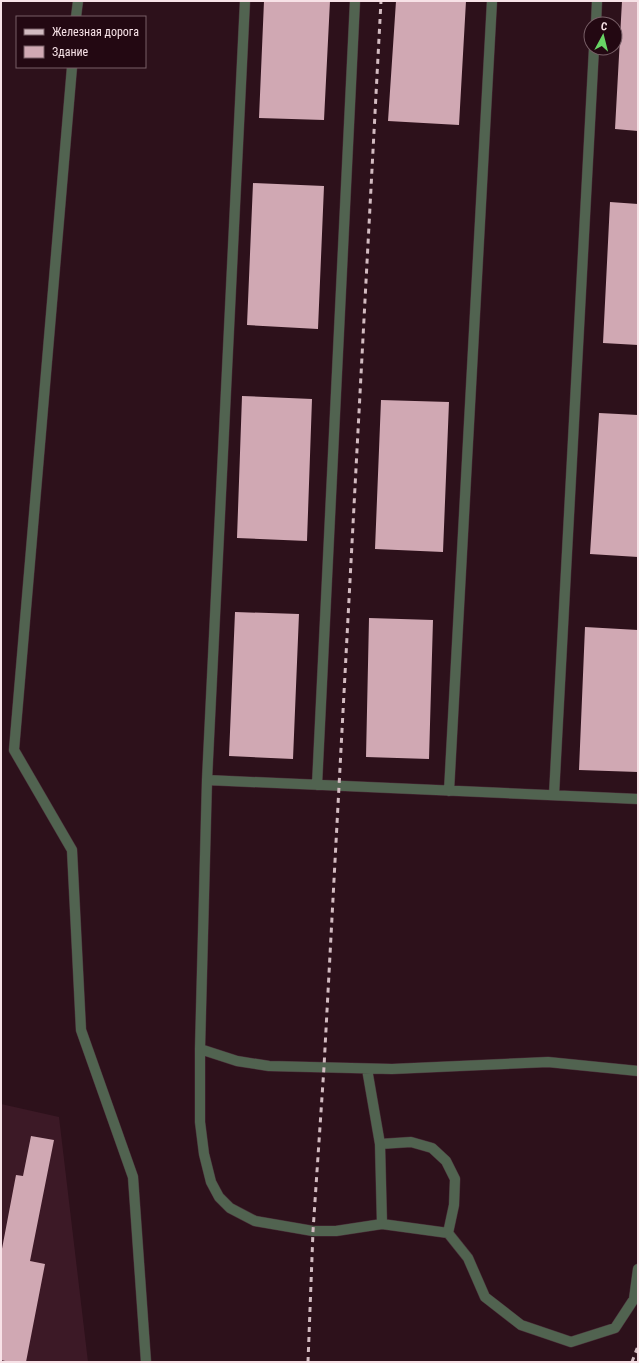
<svg xmlns="http://www.w3.org/2000/svg" width="639" height="1363" font-family="'Roboto Condensed',sans-serif">
<style>
.built{fill:#3c1926}
.building{fill:#d0a8b3}
.lines{fill:none;stroke-linecap:round;stroke-linejoin:round}
.service-casing{stroke:#492e38;stroke-width:11}
.service{stroke:#516350;stroke-width:10}
.rail{stroke:#d2bbc1;stroke-width:3;stroke-dasharray:5 5;stroke-linecap:butt}
</style>
<rect width="100%" height="100%" fill="#2d111b"/>
<!-- built -->
<path class="built" d="M1,1104l58,13 29,245h-87z"/>
<!-- building -->
<path class="building" d="M264,1h66l-6,119 -65,-2z
M396,1h70l-7,124 -71,-4z
M622,1h16v130l-23,-2z
M253,183l71,3 -6,143 -71,-4z
M610,202l28,2v141l-35,-2z
M242,396l70,3 -5,142 -70,-3z
M381,400l68,2 -6,150 -68,-3z
M599,413l39,2v142l-48,-3z
M235,612l64,2 -6,145 -64,-3z
M369,618l64,2 -4,139 -63,-2z
M585,627l53,3v142l-59,-2z
M31,1136l23,4 -24,121 15,3 -19,98h-17l-8,-2v-106l15,-79 7,1z"/>
<g class="lines">
<!-- service casing -->
<g class="service-casing">
<path id="service" d="M245,1l-38,779 431,19
M76,17l2,-16
M596,24l1,-23
M72,67l-58,683 58,100 9,180 52,147 13,185
M207,780l-7,269v73l4,32 7,28 8,15 11,11 25,13 58,10h23l46,-7 66,9 20,25 17,39 36,28 50,17 44,-14 19,-29 4,-30
M317,785l38,-784
M449,791l43,-790
M554,795l40,-747
M200,1049l37,12 32,5 123,3 156,-7 90,9
M367,1069l13,75 2,80
M380,1144l31,-2 21,6 14,13 9,18 -1,26 -6,28"/>
</g>
<!-- service -->
<use href="#service" class="service"/>
<!-- rail -->
<path class="rail" d="M308,1362l5,-131 11,-164 57,-1066
M632,1362l6,-16"/>
</g>
<!-- border -->
<rect width="639" height="1363" fill="none" stroke="#f7e2e7" stroke-width="4"/>
<!-- legend -->
<rect x="16" y="16" width="130" height="52" fill="#230812" stroke="#785f67"/>
<rect x="24" y="29" width="20" height="6" fill="#d2bbc1" stroke="#785f67"/>
<text x="52" y="36" font-size="12" fill="#f7e2e7">Железная дорога</text>
<rect x="24" y="46" width="20" height="12" fill="#d0a8b3" stroke="#785f67"/>
<text x="52" y="56" font-size="12" fill="#f7e2e7">Здание</text>
<!-- north arrow -->
<g transform="translate(603 36) rotate(7)"><circle r="19" fill="#230812" stroke="#785f67"/>
<path d="M0-3L7 15L0 10L-7 15Z" fill="#68d465"/>
<text y="-6" font-size="11" font-weight="bold" text-anchor="middle" fill="#f7e2e7">С</text>
</g>
</svg>
